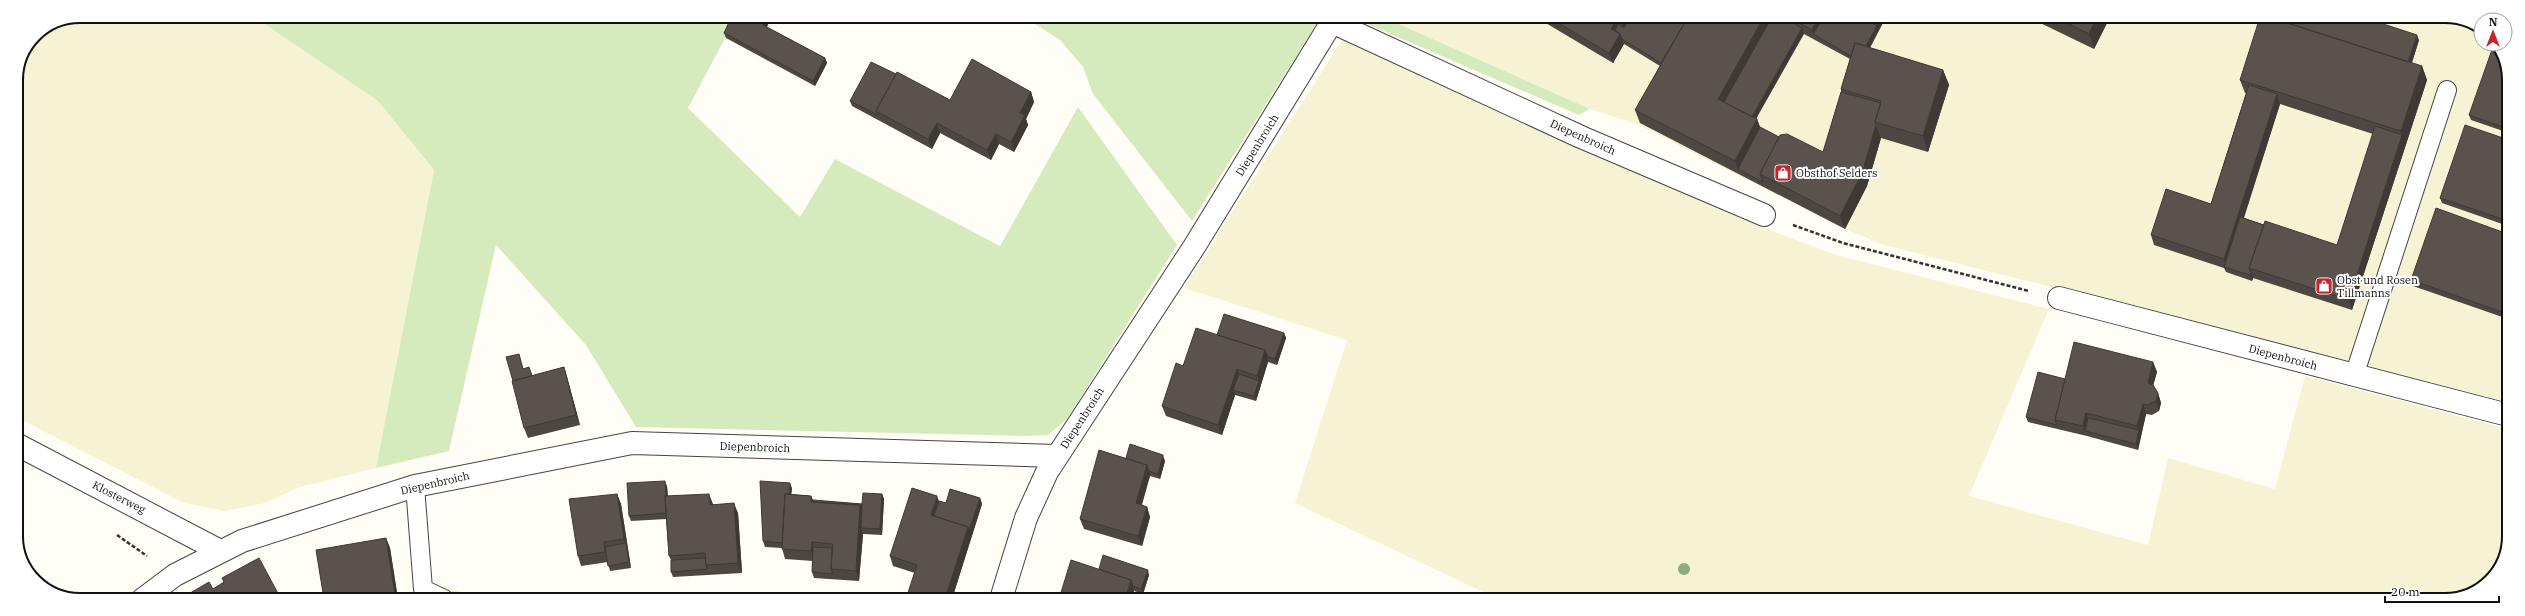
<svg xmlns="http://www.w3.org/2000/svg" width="2525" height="616" font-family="'IBM Plex Serif',serif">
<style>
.farmland{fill:#f6f3d4}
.green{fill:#d5ebbd}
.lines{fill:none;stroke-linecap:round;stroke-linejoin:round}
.lane-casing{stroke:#444;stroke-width:20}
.street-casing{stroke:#444;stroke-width:24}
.path{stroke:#333;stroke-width:2.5;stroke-dasharray:4 2;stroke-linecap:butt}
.lane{stroke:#fff;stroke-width:18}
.street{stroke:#fff;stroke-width:22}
.tree{fill:#8dad7f}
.wall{fill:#4d4742;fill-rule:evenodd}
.shaded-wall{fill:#3f3936}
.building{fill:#5a524d;stroke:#3f3936}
.labels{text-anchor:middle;stroke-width:4;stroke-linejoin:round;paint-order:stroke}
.street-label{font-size:11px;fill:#111;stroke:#fff}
.poi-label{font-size:11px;fill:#111;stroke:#fff;text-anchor:start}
.rim{fill:none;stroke:#111;stroke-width:2}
</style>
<rect width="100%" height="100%" fill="#fffdf5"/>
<!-- farmland -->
<path class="farmland" d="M80,16h173l125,85 56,69 -58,298 -76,19 -35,16 -40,8 -41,-8 -168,-86v-337l19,-45z
M1383,17h1075l23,14v13h15l13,32 -1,326 -624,-157 -39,-16 -206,-104 -49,-16z
M1342,40l402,180 92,35 213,54 -80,187 179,49 20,-87 107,31 30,-113 203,53v101l-10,36 -11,18 -42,16 -947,-1 -203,-96 52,-163 -163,-52z
M443,586l37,13h-41z"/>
<!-- green -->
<path class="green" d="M253,16h484l-49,92 112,109 35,-58 165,87 78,-139 99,138 -110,174 -19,16 -24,1 -388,-9 -50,-82 -90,-100 -47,206 -73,17 58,-298 -56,-69z
M1024,17h297l-129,204 -99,-127 -10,-27 -23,-27z
M1351,17h32l207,92 -11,6z"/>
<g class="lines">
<!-- lane casing -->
<g class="lane-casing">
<path id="lane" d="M2354,376l93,-286
M415,486l8,103 21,10"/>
</g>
<!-- street casing -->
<g class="street-casing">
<path id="street" d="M1332,22l249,115 183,78
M2059,298l449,117
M16,444l204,107
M143,599l32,-24 67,-34 173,-55 217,-43 425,13
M1001,599l25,-81 21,-46 147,-225 141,-230"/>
</g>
<!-- path -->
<path class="path" d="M1793,225l50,18 186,48
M117,535l30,21"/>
<!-- lane -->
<use href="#lane" class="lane"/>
<!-- street -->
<use href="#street" class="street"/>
</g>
<!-- trees -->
<circle class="tree" cx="1684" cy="569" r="6"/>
<!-- wall -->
<path class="wall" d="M732,16h40l-5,11 58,31 2,5 -12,23 -89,-48 -2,-5z
M1542,17h344l-16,31 73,22 6,15 -21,67 -47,-14 -14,48 -22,43 -205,-106 -5,-13 25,-44 -36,-22 -11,19 -69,-41zM1804,34l46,25 -9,30v3l-18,60 -44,-15 -19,-10 -3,-8h-1z
M2028,17h82l-16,32z
M2419,40l-7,23 10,3 5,14 -75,230 -99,-32 -1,3 -26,-9 -2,-4 -70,-23 -3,-10 60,-31 35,-111h-1l-5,-13zM2280,104l93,30 -36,111 -73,-20 -20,-7z
M896,74l54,26 81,-8 3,10 -8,17 2,6 -14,27 -15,-8 -8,16 -51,-27 -8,16 -80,-43 -2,-5z
M2509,76v57l-38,-13 -2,-5z
M2509,140l-1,86 -66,-23 -2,-5z
M2508,234v85l-95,-33 -2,-6z
M1284,333l2,5 -9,27 -9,-3 -12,39 -21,-6 -13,40 -56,-19 -4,-10 21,-40 34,-31z
M519,354l4,15 8,3 1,4 32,-9 3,10 13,48 -52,13 -4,-10 -11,-47z
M2153,362l4,10 -4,13 5,8 3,10 -2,8 -7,4 -6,-1 -8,36 -51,-14 -59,-14 -2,-5 39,-38z
M1126,458l39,3 -5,18 -10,-3 -8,29 5,2 3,10 -8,29 -58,-17 -4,-10z
M667,486l1,10 45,8v1l25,8 4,60 -69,4 -2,-5v-12l-2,-4 -3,-37 -35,2 -2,-5z
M792,488l-1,6 20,2 2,4 49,4 20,-10 2,5 -2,36 -19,-1 -4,47 -45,-3 -2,-6 1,-11 -28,-2 -3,-11 -17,-1 -2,-6z
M617,494l4,10 10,64 -21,3 -2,-9 -27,4 -3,-10z
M980,498l2,6 -30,95 -37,-26 -22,-7 -3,-10 49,-55 7,2z
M386,538l4,10 8,51h-74z
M1099,569l50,6 -6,19 -9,-3 -2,7 -73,1z"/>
<!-- shaded-wall -->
<path class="shaded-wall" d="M768,16h4l-7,14 -2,-5z
M1626,17h10l-10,17 -4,-10z
M1764,17h12l-51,92 -7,-10z
M1819,17h10l-16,17 2,6 -3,-10z
M1874,17h12l-23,42 -2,-5 16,-28z
M2097,17h13l-16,32 -5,-15z
M1616,20l4,10 -3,6 -6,-7z
M1802,28l2,5 -53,94 -2,-5z
M1620,34l4,10 -11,19 -4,-10z
M2417,35l2,5 -11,34 -2,-5z
M825,58l2,5 -12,23 -2,-5z
M2422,66l5,14 -75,230 -3,-10 53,-165 -1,-4z
M1943,70l6,15 -21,67 -5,-16z
M1031,92l3,10 -8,17 2,6 -14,27 -3,-10 9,-29z
M2277,94l3,10 -53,165 -3,-10z
M1757,119l5,14 -24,36 -3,-8z
M937,123l3,10 -8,16 -4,-10z
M1876,125l5,13 -14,48 -22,43 -5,-13z
M996,134l3,10 -8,16 -4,-10z
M2251,273l2,5 -1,3 -2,-6z
M1284,333l2,5 -9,27 -2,-6z
M1265,350l3,7h-1l1,5 -12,39 -2,-5 5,-15 -2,-5z
M2153,362l4,10 -6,21 -3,-10z
M564,367l3,10 13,48 -4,-10z
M1237,369l4,10 -8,11 2,5 -13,40 -4,-10z
M2158,393l3,10 -2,8 -3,-10z
M2143,404l3,10 -8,36 -2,-6 3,-14 -2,-4z
M2086,413l4,10 -5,8 -2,-5z
M1163,455l2,6 -5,18 -2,-5z
M1147,465l3,10 -11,38 -3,-10z
M665,481l2,5 2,32 -2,-5z
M790,483l2,5 -6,60 -2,-5z
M617,494l4,10 10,64 -2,-6 -3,-19 -2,-4z
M709,494l4,10 1,11 -4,-10z
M882,494l2,5 -2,36 -2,-6z
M811,496l4,10 -4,-4z
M937,496l4,10 -5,14 -5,-5z
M980,498l2,6 -30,95h-7l23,-72z
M734,503l4,10 4,60 -4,-10z
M862,504l-1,24 2,6 -4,47 -3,-10 4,-66z
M1147,507l3,10 -8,29 -4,-10z
M386,538l4,10 8,51h-1l-2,-4z
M812,542l3,10v9l-4,-10z
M1148,570l1,5 -6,19 -2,-5z
M1131,580l3,10 -3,9 -5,-3z"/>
<!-- building -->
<path class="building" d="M732,16h36l-5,9 62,33 -12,23 -89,-48z
M1548,17h78l-4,7 -6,-4 -5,9 9,5 -11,19z
M1630,17h58l-27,46 -39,-24 -2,-5 -5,-4 3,-6 6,4z
M1688,17h76l-46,82 39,20 -22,42 -100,-51z
M1772,17h11l19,11 -50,89 -28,-15z
M1789,17h30l-7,13z
M1824,17h38l15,9 -11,20 -11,-3 -4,13 -38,-22z
M2055,17h42l-8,17z
M2260,17h9l153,49 -21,65 -161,-51z
M2269,17h93l55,18 -9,27z
M1855,43l88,27 -20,66 -48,-14 6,-21 -40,-12z
M2494,44h2l13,32v53l-40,-14z
M972,59l59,33 -11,21 5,2 -14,27 -15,-8 -9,16 -50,-27 -9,16 -52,-28 21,-39 53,28z
M871,62l25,12 -20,37 2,4 -28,-14z
M2249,85l28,9 -53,165 -73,-24 15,-46 45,15z
M1841,92l40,11 -6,19 1,3 -14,48 -22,43 -80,-42 20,-39 7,-1 36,18z
M2465,125l44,15 -1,81 -68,-23z
M2375,126l27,9 -53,165 -100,-32 16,-47 72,24z
M1760,127l19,10 -19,37 3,8 -25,-13z
M2436,208l72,26v80l-97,-34z
M2240,217l24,8 -15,43 2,5 -1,2 -26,-8z
M1224,314l60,19 -9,26 -7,-2 -3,-7 -48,-15z
M1196,328l69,22 -8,26 -20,-7 -19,56 -56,-19 14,-43 7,3z
M2074,342l79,20 -5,21 5,2 5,8 -2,8 -8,4 -5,-1 -6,22 -51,-13 -3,13 -28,-6z
M519,354l4,15 6,-2 3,9 -19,5 -7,-24z
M564,367l12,48 -52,13 -12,-47z
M2038,372l27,7 -10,41 2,5 -31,-8z
M1239,374l20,7 -5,15 -21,-6z
M2088,418l51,12 -3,14 -51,-13z
M1130,444l33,11 -5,19 -9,-3 -2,-6 -21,-7z
M1099,450l48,15 -11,38 11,4 -9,29 -58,-17z
M665,481l1,15h-1l1,17 -37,3 -2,-33z
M760,481l30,2 -1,11h-4l-3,49 -19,-2z
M912,488l25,8 -6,19 37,12 -23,72h-39l11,-34 -27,-9z
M950,489l30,9 -11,33 -1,-4 -34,-11 5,-15 7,2z
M863,493l19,1 -2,35 -19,-1 1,-24 -1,4 -1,-3 -47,-3v-2l49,4z
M617,494l7,45 -20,3 1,10 -27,4 -9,-57z
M709,494l1,11 24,-2 4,60 -32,2 -1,-12 -36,3 -4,-60z
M785,494l26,2v6l49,3 -4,66 -25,-2 2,-25 -21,-2 -1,9 -29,-2z
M386,538l9,57 -20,4h-51l-8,-49z
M626,543l3,19 -21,4 -3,-19z
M813,547l19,1 -1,21 2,5 -21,-2z
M1103,555l45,15 -7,19 -8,-3 -2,-6 -32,-11z
M259,558l22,41h-101l29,-17 4,7 11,-7 -2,-4z
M705,558l1,7 1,4 -36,3v-12z
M1071,560l60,20 -5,16 8,3h-75z"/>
<!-- icons -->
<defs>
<g id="shop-square" transform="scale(0.9)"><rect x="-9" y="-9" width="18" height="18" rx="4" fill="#c4262e" stroke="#fff"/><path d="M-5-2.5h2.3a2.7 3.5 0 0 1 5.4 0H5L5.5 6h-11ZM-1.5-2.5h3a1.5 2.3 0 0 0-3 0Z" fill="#fff"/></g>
</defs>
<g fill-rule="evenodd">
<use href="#shop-square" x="1783" y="173"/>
<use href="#shop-square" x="2324" y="286"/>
</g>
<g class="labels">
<!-- street labels -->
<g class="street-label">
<text transform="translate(1583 137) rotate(24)" y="4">Diepenbroich</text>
<text transform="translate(1257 145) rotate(-58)" y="4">Diepenbroich</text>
<text transform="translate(2283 357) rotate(15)" y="4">Diepenbroich</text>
<text transform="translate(1082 418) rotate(-57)" y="4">Diepenbroich</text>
<text transform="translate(755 447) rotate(2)" y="4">Diepenbroich</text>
<text transform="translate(435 483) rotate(-13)" y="4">Diepenbroich</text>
<text transform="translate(119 497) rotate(27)" y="4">Klosterweg</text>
</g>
<!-- poi labels -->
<g class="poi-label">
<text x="1796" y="177">Obsthof Selders</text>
<text x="2337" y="284">Obst und Rosen<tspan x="2337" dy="13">Tillmanns</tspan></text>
</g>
</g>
<!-- crop -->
<path d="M0 0H2525V616H0ZM80 23H2445A57 57 0 0 1 2502 80V536A57 57 0 0 1 2445 593H80A57 57 0 0 1 23 536V80A57 57 0 0 1 80 23Z" fill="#fff" fill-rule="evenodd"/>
<path class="rim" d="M80 23H2445A57 57 0 0 1 2502 80V536A57 57 0 0 1 2445 593H80A57 57 0 0 1 23 536V80A57 57 0 0 1 80 23Z"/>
<!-- north arrow -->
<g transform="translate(2493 32)"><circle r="19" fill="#ffffff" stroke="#a0a0a0"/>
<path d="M0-3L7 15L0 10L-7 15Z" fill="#c4262e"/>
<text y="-6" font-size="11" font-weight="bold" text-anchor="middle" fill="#111111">N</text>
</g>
<!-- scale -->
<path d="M2385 596v6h114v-6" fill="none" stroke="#111111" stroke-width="2"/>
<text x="2391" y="596" font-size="12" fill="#111111" stroke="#ffffff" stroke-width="3" paint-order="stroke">20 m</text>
</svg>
